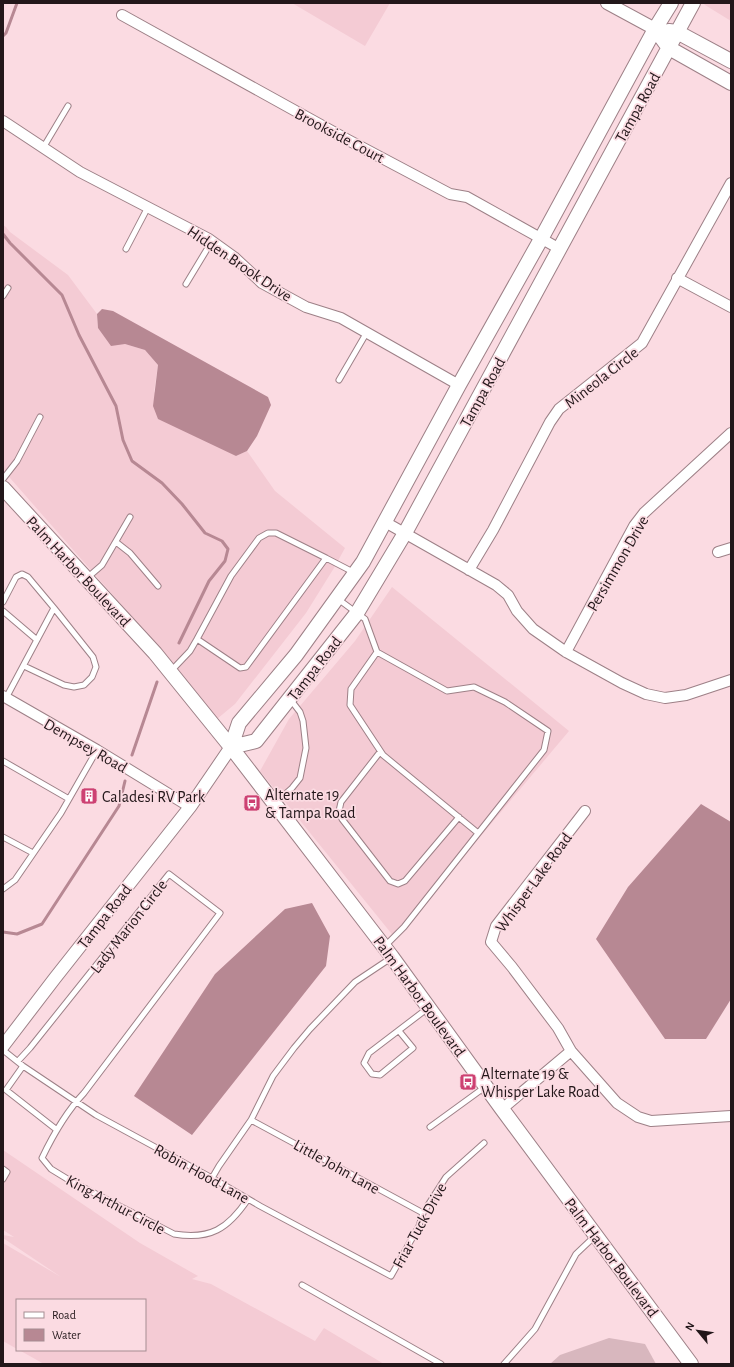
<svg xmlns="http://www.w3.org/2000/svg" width="734" height="1367" font-family="'Alegreya Sans',sans-serif">
<style>
.built{fill:#f4cbd4}
.green{fill:#d8b7be}
.water{fill:#b78893}
.lines{fill:none;stroke-linecap:round;stroke-linejoin:round}
.stream{stroke:#b78893;stroke-width:3}
.service-casing{stroke:#9d8087;stroke-width:7}
.minor-casing{stroke:#9d8087;stroke-width:12}
.tertiary-casing{stroke:#9d8087;stroke-width:14}
.secondary-casing{stroke:#9d8087;stroke-width:16}
.service{stroke:#fff;stroke-width:5}
.minor{stroke:#fff;stroke-width:10}
.tertiary{stroke:#fff;stroke-width:12}
.secondary{stroke:#fff;stroke-width:14}
.labels{text-anchor:middle;stroke-width:3.5;stroke-linejoin:round;paint-order:stroke}
.street-label{font-size:16px;fill:#23171a;stroke:#fbdbe2}
.poi-label{font-size:16px;fill:#23171a;stroke:#fbdbe2;text-anchor:start}
</style>
<rect width="100%" height="100%" fill="#fbdbe2"/>
<!-- built -->
<path class="built" d="M292,3h98l-25,43z
M703,3h28v18l-26,-16z
M3,225l3,2 4,5 58,43 29,39 1,14 27,16 20,6 13,15 -4,27 82,64 11,-5 28,40 70,57 -11,20 -28,45 -71,91 -18,15 -55,-68 -159,-181z
M392,587l177,144 -174,207 -135,-167 29,-52 66,-78z
M3,1150l137,93 58,33 -6,3 19,5 104,57 9,-13 60,36h-340l-25,-14h126v-50h-128v49l-14,-8v-98l58,34 -58,-39v-3l11,2 -11,-7z"/>
<!-- green -->
<path class="green" d="M609,1338l36,6 11,20h-106l10,-9z"/>
<!-- water -->
<path class="water" d="M102,309l11,2 155,86 3,8 -14,31 -10,15 -11,5 -78,-37 -5,-13 5,-41 -13,-15 -20,-6 -14,2 -13,-18 -1,-14z
M701,804l30,18v177l-25,40h-41l-69,-100 32,-52z
M312,903l18,33 -4,30 -134,169 -58,-39 81,-122 70,-65z"/>
<g class="lines">
<!-- stream -->
<path class="stream" d="M3,36l3,-3 11,-30
M3,234l7,9 52,52 17,40 37,71 7,34 9,21 30,22 20,21 23,29 17,8 6,8 -3,12 -16,20 -30,62
M132,755l25,-73
M3,932l14,2 25,-10 77,-118 6,-25"/>
<!-- service casing -->
<g class="service-casing">
<path id="service" d="M43,148l25,-42
M126,249l22,-42
M186,284l26,-43
M3,296l5,-8
M339,380l28,-48
M3,479l14,-18 23,-44
M116,542l14,11 28,33
M87,578l15,-13 28,-48
M338,599l27,20 12,33 70,39 27,-4 31,15 43,29 -4,19 -140,177 -19,19
M3,602l13,-25 6,-3 6,3 26,31 -48,90
M3,611l34,29
M197,639l34,-63 28,-38 9,-5h8l50,25
M377,652l-26,37 -1,16 33,50 95,78
M24,666l40,19 10,2 10,-2 8,-8 4,-10 -3,-10 -39,-49
M171,671l19,-20 7,-12 43,29 6,-1 80,-109 29,15
M380,752l-39,50 -2,9 3,8 48,62 8,3 7,-3 54,-64
M3,761l66,38
M275,803l17,-15 8,-10 6,-30 -3,-27 -3,-9 -10,-13
M3,837l30,16
M3,889l12,-9 46,-67 36,-63
M399,1031l14,17 -33,27 -8,-1 -8,-11 5,-10 59,-45
M3,1050l20,16 73,49 116,63 48,28 131,70 28,-50 4,-13 23,-36 38,-34
M18,1061l12,-13 139,-174 51,39 -136,180c-18,19 -31,42 -42,65l9,11 18,11 105,54c36,6 54,-5 74,-35
M23,1066l-17,24 51,40
M251,1120l172,93
M430,1127l55,-40
M3,1169l4,3 -4,7
M212,1178l7,-12 32,-46 22,-44 21,-28 16,-19 45,-47 36,-24
M302,1285l139,79
M504,1364l31,-35 41,-75 19,-18"/>
</g>
<!-- minor casing -->
<g class="minor-casing">
<path id="minor" d="M122,15l226,125 102,54 17,3 93,52
M3,121l77,51 129,67 25,18 28,26 44,24 35,11 118,67
M677,278l54,29
M385,522l111,63 12,10 9,16 16,18 33,23 56,31 24,11 19,4 21,-3 45,-15
M718,552l13,-4
M469,570l24,-40 57,-108 9,-13 83,-66 89,-160
M566,652l68,-126 10,-13 87,-80
M3,696l94,54 93,57
M585,811l-89,115 -5,16 21,25 46,61 13,23 46,52 21,14 13,4 80,-5
M502,1109l69,-58"/>
</g>
<!-- tertiary casing -->
<g class="tertiary-casing">
<path id="tertiary" d="M607,3l48,26
M3,1046l52,-68 135,-171 41,-60"/>
</g>
<!-- secondary casing -->
<g class="secondary-casing">
<path id="secondary" d="M655,29l14,19 62,35
M669,31l8,1 54,29
M3,488l152,165 76,94 161,210 110,152 189,255
M231,747l25,-6 101,-128 48,-80 288,-530
M231,747l8,-24 57,-68 67,-93 96,-177 82,-146 114,-210 16,-26"/>
</g>
<!-- service -->
<use href="#service" class="service"/>
<!-- minor -->
<use href="#minor" class="minor"/>
<!-- tertiary -->
<use href="#tertiary" class="tertiary"/>
<!-- secondary -->
<use href="#secondary" class="secondary"/>
</g>
<!-- icons -->
<defs>
<g id="building-square" transform="scale(0.9)"><rect x="-9" y="-9" width="18" height="18" rx="4" fill="#cd4072" stroke="#fbdbe2"/><path d="M-4-6H4V6H1V3H-1V6H-4ZM-2.5-4.3h1.7v1.8h-1.7ZM.8-4.3h1.7v1.8H.8ZM-2.5-1h1.7V.8h-1.7ZM.8-1h1.7V.8H.8Z" fill="#fff"/></g>
<g id="bus-square" transform="scale(0.9)"><rect x="-9" y="-9" width="18" height="18" rx="4" fill="#cd4072" stroke="#fbdbe2"/><path d="M-5-6H5V4H4V6H2V4H-2V6H-4V4H-5ZM-3.5-4V0h7V-4ZM-3.5 1.2v1.5H-2V1.2ZM2 1.2v1.5H3.5V1.2Z" fill="#fff"/></g>
</defs>
<g fill-rule="evenodd">
<use href="#building-square" x="89" y="796"/>
<use href="#bus-square" x="252" y="803"/>
<use href="#bus-square" x="468" y="1082"/>
</g>
<g class="labels">
<!-- street labels -->
<g class="street-label">
<text transform="translate(637 107) rotate(-61)" y="6">Tampa Road</text>
<text transform="translate(340 135) rotate(28)" y="6">Brookside Court</text>
<text transform="translate(240 263) rotate(34)" y="6">Hidden Brook Drive</text>
<text transform="translate(601 377) rotate(-38)" y="6">Mineola Circle</text>
<text transform="translate(482 392) rotate(-61)" y="6">Tampa Road</text>
<text transform="translate(617 563) rotate(-60)" y="6">Persimmon Drive</text>
<text transform="translate(79 571) rotate(47)" y="6">Palm Harbor Boulevard</text>
<text transform="translate(314 668) rotate(-52)" y="6">Tampa Road</text>
<text transform="translate(86 745) rotate(30)" y="6">Dempsey Road</text>
<text transform="translate(533 882) rotate(-54)" y="6">Whisper Lake Road</text>
<text transform="translate(104 916) rotate(-52)" y="6">Tampa Road</text>
<text transform="translate(128 926) rotate(-52)" y="6">Lady Marion Circle</text>
<text transform="translate(420 996) rotate(54)" y="6">Palm Harbor Boulevard</text>
<text transform="translate(337 1166) rotate(29)" y="6">Little John Lane</text>
<text transform="translate(202 1173) rotate(29)" y="6">Robin Hood Lane</text>
<text transform="translate(116 1204) rotate(28)" y="6">King Arthur Circle</text>
<text transform="translate(419 1225) rotate(-61)" y="6">Friar Tuck Drive</text>
<text transform="translate(612 1257) rotate(53)" y="6">Palm Harbor Boulevard</text>
</g>
<!-- poi labels -->
<g class="poi-label">
<text x="265" y="800">Alternate 19<tspan x="265" dy="18">&amp; Tampa Road</tspan></text>
<text x="102" y="802">Caladesi RV Park</text>
<text x="481" y="1079">Alternate 19 &amp;<tspan x="481" dy="18">Whisper Lake Road</tspan></text>
</g>
</g>
<!-- border -->
<rect width="734" height="1367" fill="none" stroke="#23171a" stroke-width="8"/>
<!-- legend -->
<rect x="16" y="1299" width="130" height="52" fill="#fbdbe2" stroke="#a58d92"/>
<rect x="24" y="1312" width="20" height="6" fill="#ffffff" stroke="#a58d92"/>
<text x="52" y="1319" font-size="12" fill="#23171a">Road</text>
<rect x="24" y="1329" width="20" height="12" fill="#b78893" stroke="#a58d92"/>
<text x="52" y="1339" font-size="12" fill="#23171a">Water</text>
<!-- north arrow -->
<g transform="translate(698 1331) rotate(299)" stroke="#fbdbe2" stroke-width="3" paint-order="stroke">
<path d="M0-3L7 15L0 10L-7 15Z" fill="#23171a"/>
<text y="-6" font-size="11" font-weight="bold" text-anchor="middle" fill="#23171a">N</text>
</g>
</svg>
